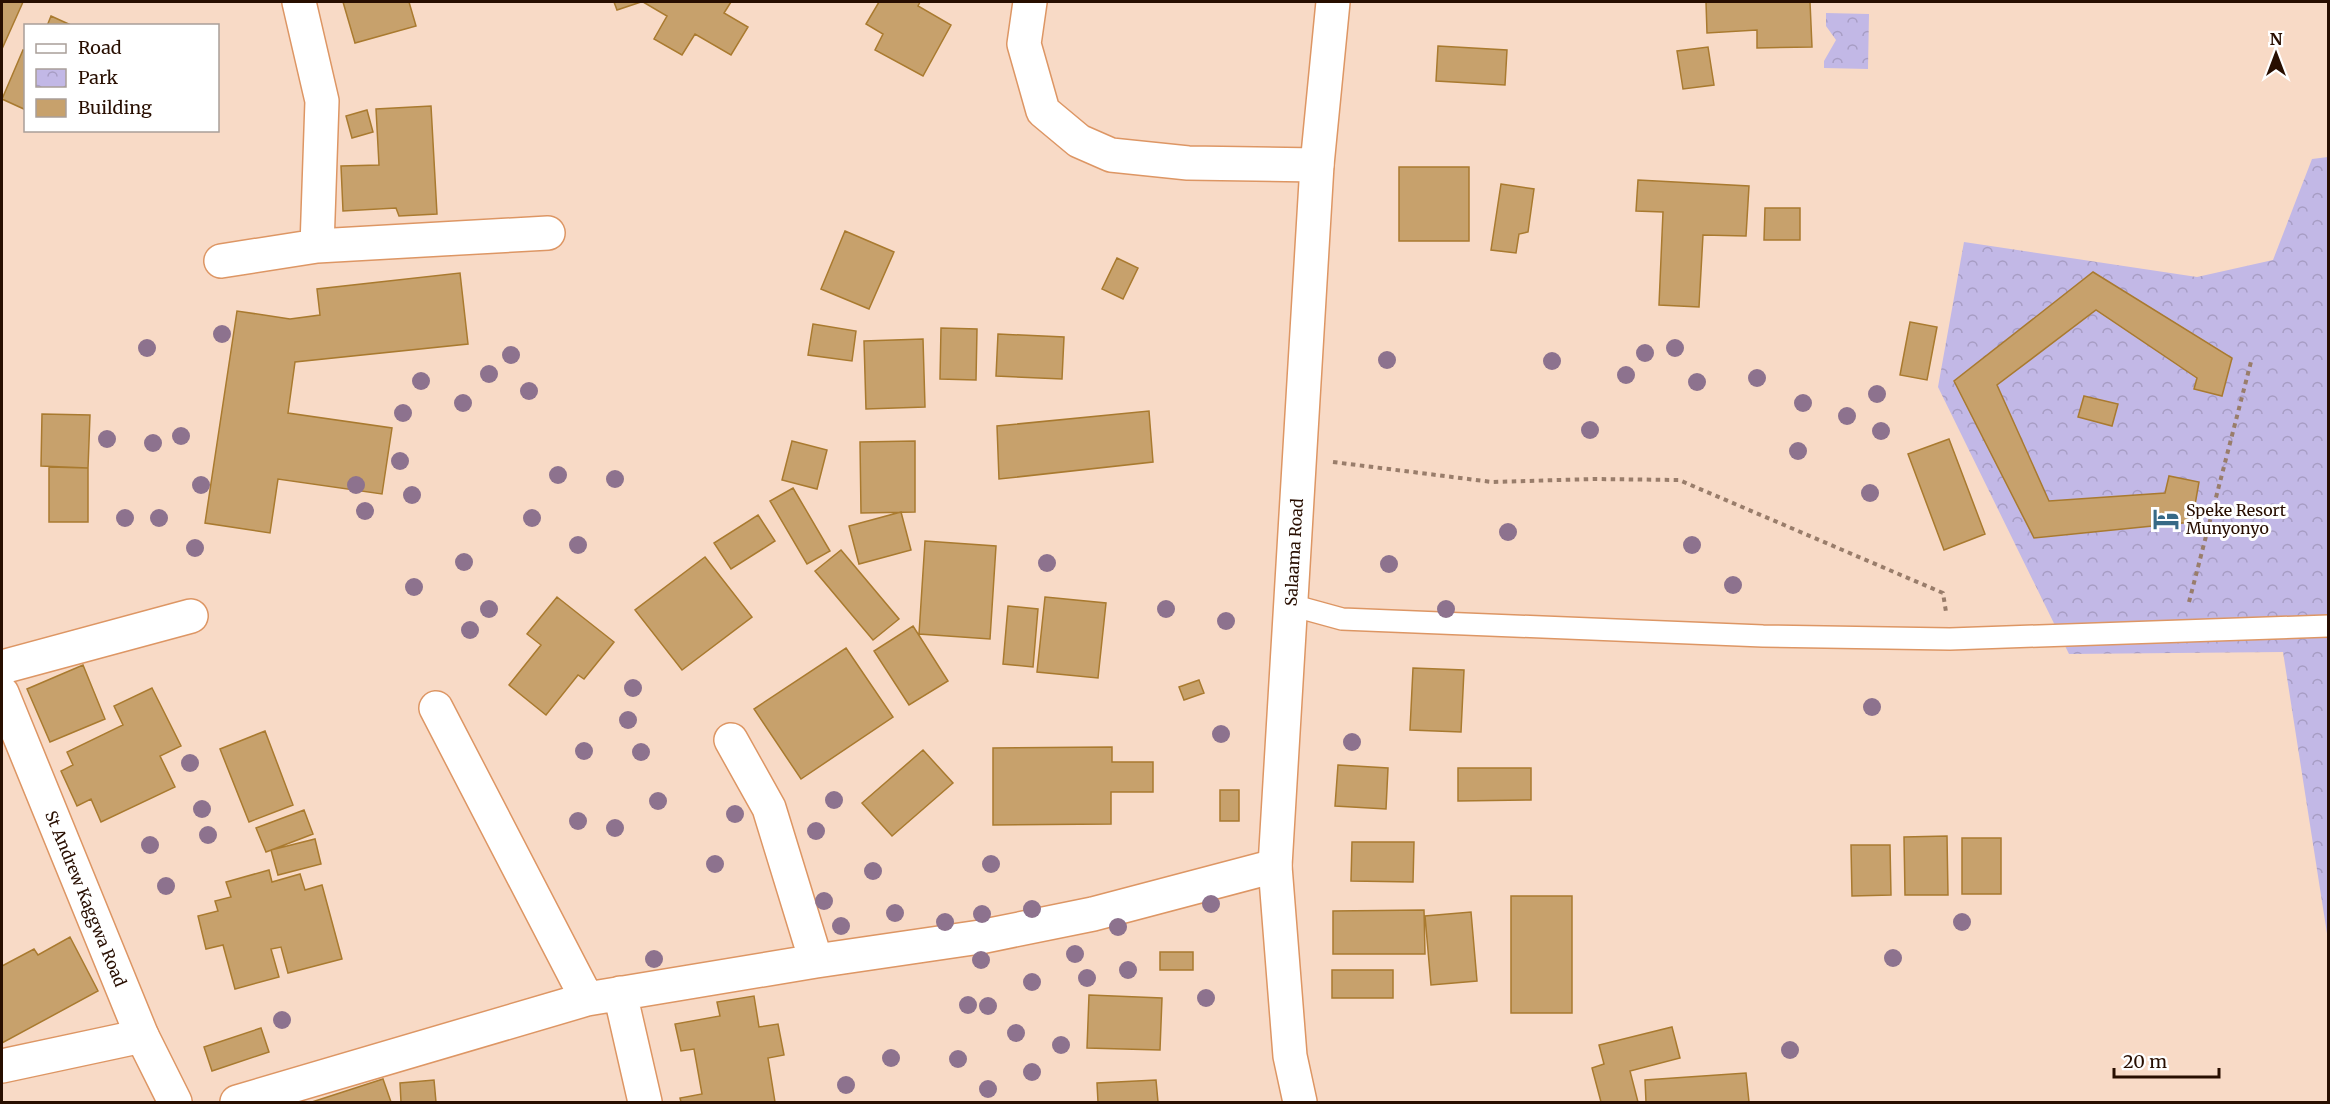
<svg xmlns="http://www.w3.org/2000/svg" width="2330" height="1104" font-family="Merriweather,serif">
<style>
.park{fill:url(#park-crowns)}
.building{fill:#c7a16c;stroke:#a97a2f;stroke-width:1.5}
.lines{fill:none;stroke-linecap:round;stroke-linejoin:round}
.service-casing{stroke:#dd9664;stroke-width:24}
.minor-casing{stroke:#dd9664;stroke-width:36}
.tertiary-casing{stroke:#dd9664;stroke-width:36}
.path{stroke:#997d6b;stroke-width:4;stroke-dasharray:4.5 4.5;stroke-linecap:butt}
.service{stroke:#fff;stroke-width:21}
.minor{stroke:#fff;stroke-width:33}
.tertiary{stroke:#fff;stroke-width:33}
.tree{fill:#8d728e}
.labels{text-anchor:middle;stroke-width:6;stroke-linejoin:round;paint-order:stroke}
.poi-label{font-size:16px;fill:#280e00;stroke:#fff;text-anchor:start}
.street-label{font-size:16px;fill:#280e00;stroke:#fff}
</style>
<defs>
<pattern id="park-crowns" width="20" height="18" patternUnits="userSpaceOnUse" patternTransform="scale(1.5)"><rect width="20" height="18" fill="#c2b8e6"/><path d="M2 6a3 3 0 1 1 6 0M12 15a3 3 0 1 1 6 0" fill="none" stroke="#a79dc4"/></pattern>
</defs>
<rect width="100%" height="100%" fill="#f8dac6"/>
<!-- park -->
<path class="park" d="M1826,13l43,1 -1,55 -44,-1v-7l12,-21 -10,-14z
M2328,157v783l-45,-288 -214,2 -131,-267 26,-145 233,35 76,-17 39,-101z"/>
<!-- building -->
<path class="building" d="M2,2h21l-21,47z
M343,2h66l7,24 -61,17z
M614,2h27l-24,8z
M643,2h88l-7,11 24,14 -17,28 -36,-21 -13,21 -28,-16 13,-23z
M879,2h41l-2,4 33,19 -28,51 -48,-26 8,-16 -17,-10z
M1706,2h104l2,45 -55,1v-18l-50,3z
M51,16l22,10h-26z
M1438,46l69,4 -2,35 -69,-4z
M1708,47l6,38 -31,4 -6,-38z
M23,50l3,1v59l-24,-11z
M431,106l6,108 -38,2 -3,-8 -53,3 -2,-45 38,-1 -3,-56z
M367,110l6,22 -21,6 -6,-22z
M1399,167h70v74h-70z
M1638,180l111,6 -3,50 -43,-1 -4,72 -40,-2 4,-93 -27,-1z
M1501,184l33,5 -6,43 -9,2 -3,19 -25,-3z
M1765,208h35v32h-36z
M845,231l49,21 -25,57 -48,-20z
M1117,258l21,10 -15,31 -21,-10z
M2093,272l139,86 -10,38 -28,-7 3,-11 -101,-68 -99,75 52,116 116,-8 4,-17 30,6 -7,40 -158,16 -80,-157z
M460,273l8,71 -173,18 -7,51 104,15 -10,66 -104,-15 -8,54 -65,-10 32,-212 53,8 30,-4 -3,-26z
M1910,322l27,5 -10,53 -27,-5z
M813,324l43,7 -4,30 -44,-6z
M941,328l36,1 -1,51 -36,-1z
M998,334l66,3 -2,42 -66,-3z
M923,339l2,68 -59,2 -2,-68z
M2084,396l34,8 -6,22 -34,-9z
M1149,411l4,51 -154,17 -2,-53z
M42,414l48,1 -2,53 -47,-2z
M1949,439l36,95 -41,16 -36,-96z
M792,441l35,9 -10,39 -35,-9z
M915,441v71l-54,1 -1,-71z
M49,467l39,1v54h-39z
M793,488l37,63 -23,13 -37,-63z
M901,512l10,38 -52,14 -10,-38z
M758,515l17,26 -44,28 -17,-26z
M925,541l71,5 -6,93 -71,-5z
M841,550l58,69 -26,21 -58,-69z
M705,557l47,60 -70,53 -47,-60z
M557,597l57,45 -30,37 -6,-4 -32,40 -37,-30 32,-40 -14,-11z
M1045,597l61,6 -8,75 -61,-6z
M1008,606l30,3 -5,58 -30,-3z
M913,626l35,55 -39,24 -35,-54z
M846,648l47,69 -92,62 -47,-70z
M83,665l22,54 -55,23 -23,-53z
M1413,668l51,2 -3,62 -51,-2z
M1199,680l5,13 -20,7 -5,-13z
M152,688l29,58 -21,10 15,31 -74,35 -10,-23 -14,7 -16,-35 12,-6 -6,-13 56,-27 -9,-19z
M265,731l28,74 -44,17 -29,-73z
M1112,747v15h41v30h-42v32l-118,1v-77z
M923,750l30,33 -61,53 -30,-33z
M1338,765l50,3 -2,41 -51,-3z
M1458,768h73v32l-73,1z
M1220,790h19v31h-19z
M304,810l9,24 -47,18 -10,-24z
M1947,836l1,59h-43l-1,-58z
M1962,838h39v56h-39z
M315,839l6,25 -43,11 -7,-25z
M1352,842h62l-1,40 -62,-1z
M1851,845h39l1,50 -39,1z
M269,870l3,12 28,-8 5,16 17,-5 20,74 -54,14 -7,-26 -10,2 8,28 -44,12 -12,-44 -17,4 -8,-33 20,-5 -3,-10 16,-4 -5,-15z
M1511,896h61v117h-61z
M1424,910l1,44h-92v-43z
M1471,912l6,69 -46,4 -6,-69z
M70,937l28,54 -96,52v-77l32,-17 4,6z
M1160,952h33v18h-33z
M1332,970h61v28h-61z
M1089,995l73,3 -2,52 -73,-2z
M754,996l5,31 19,-3 6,31 -16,3 7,44h-94l-1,-4 22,-4 -8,-45 -13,2 -6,-27 45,-8 -3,-14z
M1672,1027l8,31 -50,13 8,31h-37l-9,-34 12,-4 -5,-19z
M261,1028l8,24 -57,19 -8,-24z
M1746,1073l3,29h-103l-1,-22z
M383,1079l8,23h-79z
M434,1080l2,22h-35l-1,-19z
M1156,1080l2,22h-60l-1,-19z"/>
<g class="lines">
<!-- service casing -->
<g class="service-casing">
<path id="service" d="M1291,605l51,14 421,17 187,3 378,-13"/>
</g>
<!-- minor casing -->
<g class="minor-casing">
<path id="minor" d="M299,2l23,99 -5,145
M1030,2l-6,42 19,67 36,30 32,14 77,8 129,2
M221,261l96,-15 231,-13
M2,667l189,-51
M436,708l151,291
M731,740l38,68 47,153
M620,993l25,109
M2,1066l140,-30
M237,1102l350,-103 229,-38 164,-24 113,-23 182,-48"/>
</g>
<!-- tertiary casing -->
<g class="tertiary-casing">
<g id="tertiary">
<path id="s1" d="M2,693l140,343 33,66"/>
<path id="s2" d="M1300,1102l-10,-46 -15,-190 42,-701 16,-163"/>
</g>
</g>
<!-- path -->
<path class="path" d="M1333,462l159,20 102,-3 85,1 264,113 3,19
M2189,602l63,-244"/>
<!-- service -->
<use href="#service" class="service"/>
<!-- minor -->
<use href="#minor" class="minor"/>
<!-- tertiary -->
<use href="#tertiary" class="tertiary"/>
</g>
<!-- trees -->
<g class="tree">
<circle cx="222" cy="334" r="9"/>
<circle cx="147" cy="348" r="9"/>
<circle cx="1675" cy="348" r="9"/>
<circle cx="1645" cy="353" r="9"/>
<circle cx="511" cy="355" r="9"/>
<circle cx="1387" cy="360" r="9"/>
<circle cx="1552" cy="361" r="9"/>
<circle cx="489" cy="374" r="9"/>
<circle cx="1626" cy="375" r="9"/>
<circle cx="1757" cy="378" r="9"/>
<circle cx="421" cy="381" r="9"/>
<circle cx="1697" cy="382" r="9"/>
<circle cx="529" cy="391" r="9"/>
<circle cx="1877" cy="394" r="9"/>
<circle cx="463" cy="403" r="9"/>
<circle cx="1803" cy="403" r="9"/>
<circle cx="403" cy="413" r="9"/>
<circle cx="1847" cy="416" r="9"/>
<circle cx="1590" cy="430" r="9"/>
<circle cx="1881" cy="431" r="9"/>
<circle cx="181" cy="436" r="9"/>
<circle cx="107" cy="439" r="9"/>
<circle cx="153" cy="443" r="9"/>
<circle cx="1798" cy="451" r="9"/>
<circle cx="400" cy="461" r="9"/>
<circle cx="558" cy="475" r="9"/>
<circle cx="615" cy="479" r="9"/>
<circle cx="201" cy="485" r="9"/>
<circle cx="356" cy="485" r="9"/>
<circle cx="1870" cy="493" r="9"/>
<circle cx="412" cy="495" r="9"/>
<circle cx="365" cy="511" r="9"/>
<circle cx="125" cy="518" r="9"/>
<circle cx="159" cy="518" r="9"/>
<circle cx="532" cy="518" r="9"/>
<circle cx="1508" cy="532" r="9"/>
<circle cx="578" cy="545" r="9"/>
<circle cx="1692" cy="545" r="9"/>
<circle cx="195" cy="548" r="9"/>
<circle cx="464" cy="562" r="9"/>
<circle cx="1047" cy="563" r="9"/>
<circle cx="1389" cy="564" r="9"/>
<circle cx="1733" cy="585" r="9"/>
<circle cx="414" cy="587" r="9"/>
<circle cx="489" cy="609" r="9"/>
<circle cx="1166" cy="609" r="9"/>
<circle cx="1446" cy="609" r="9"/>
<circle cx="1226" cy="621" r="9"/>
<circle cx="470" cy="630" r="9"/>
<circle cx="633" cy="688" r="9"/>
<circle cx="1872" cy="707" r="9"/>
<circle cx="628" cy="720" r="9"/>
<circle cx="1221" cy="734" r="9"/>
<circle cx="1352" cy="742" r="9"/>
<circle cx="584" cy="751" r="9"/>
<circle cx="641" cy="752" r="9"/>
<circle cx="190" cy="763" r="9"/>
<circle cx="834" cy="800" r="9"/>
<circle cx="658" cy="801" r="9"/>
<circle cx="202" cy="809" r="9"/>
<circle cx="735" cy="814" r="9"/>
<circle cx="578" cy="821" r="9"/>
<circle cx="615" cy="828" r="9"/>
<circle cx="816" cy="831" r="9"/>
<circle cx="208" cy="835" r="9"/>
<circle cx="150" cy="845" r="9"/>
<circle cx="715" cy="864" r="9"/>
<circle cx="991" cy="864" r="9"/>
<circle cx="873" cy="871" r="9"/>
<circle cx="166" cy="886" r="9"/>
<circle cx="824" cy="901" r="9"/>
<circle cx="1211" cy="904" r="9"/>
<circle cx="1032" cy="909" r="9"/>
<circle cx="895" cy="913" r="9"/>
<circle cx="982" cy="914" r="9"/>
<circle cx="945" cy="922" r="9"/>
<circle cx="1962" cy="922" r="9"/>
<circle cx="841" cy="926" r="9"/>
<circle cx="1118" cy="927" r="9"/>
<circle cx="1075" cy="954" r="9"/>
<circle cx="1893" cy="958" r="9"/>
<circle cx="654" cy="959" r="9"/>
<circle cx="981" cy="960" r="9"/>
<circle cx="1128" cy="970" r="9"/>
<circle cx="1087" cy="978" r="9"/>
<circle cx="1032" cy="982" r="9"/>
<circle cx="1206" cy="998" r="9"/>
<circle cx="968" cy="1005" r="9"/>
<circle cx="988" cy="1006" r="9"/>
<circle cx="282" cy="1020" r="9"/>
<circle cx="1016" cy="1033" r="9"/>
<circle cx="1061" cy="1045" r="9"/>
<circle cx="1790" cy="1050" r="9"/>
<circle cx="891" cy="1058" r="9"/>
<circle cx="958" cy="1059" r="9"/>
<circle cx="1032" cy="1072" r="9"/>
<circle cx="846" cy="1085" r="9"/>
<circle cx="988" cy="1089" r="9"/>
</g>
<!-- icons -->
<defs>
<g id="hotel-bare" transform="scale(2.07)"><path d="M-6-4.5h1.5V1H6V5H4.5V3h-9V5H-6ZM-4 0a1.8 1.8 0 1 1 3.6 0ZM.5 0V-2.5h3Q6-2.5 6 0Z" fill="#366986" stroke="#fff" stroke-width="2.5" paint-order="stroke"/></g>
</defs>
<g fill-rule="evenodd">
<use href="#hotel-bare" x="2166" y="519"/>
</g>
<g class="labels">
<!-- poi labels -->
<g class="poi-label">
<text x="2186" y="516">Speke Resort<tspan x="2186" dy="18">Munyonyo</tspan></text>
</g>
<!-- street labels -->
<g class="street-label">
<text dy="6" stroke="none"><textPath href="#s2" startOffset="552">Salaama Road</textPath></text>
<text dy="6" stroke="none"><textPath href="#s1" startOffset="222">St Andrew Kaggwa Road</textPath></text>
</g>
</g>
<!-- border -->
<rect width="2330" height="1104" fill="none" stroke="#280e00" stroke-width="6"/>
<!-- legend -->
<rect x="24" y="24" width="195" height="108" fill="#ffffff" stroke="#a99f99" stroke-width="1.5"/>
<rect x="36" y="44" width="30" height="9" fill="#ffffff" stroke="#a99f99" stroke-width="1.5"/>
<text x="78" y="54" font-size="18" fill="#280e00">Road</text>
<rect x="36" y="69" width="30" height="18" fill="url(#park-crowns)" stroke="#a99f99" stroke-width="1.5"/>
<text x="78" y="84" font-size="18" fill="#280e00">Park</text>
<rect x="36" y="99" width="30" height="18" fill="#c7a16c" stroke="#a99f99" stroke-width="1.5"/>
<text x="78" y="114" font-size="18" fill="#280e00">Building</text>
<!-- north arrow -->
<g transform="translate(2276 54)" stroke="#ffffff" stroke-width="4.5" paint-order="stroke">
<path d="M0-4.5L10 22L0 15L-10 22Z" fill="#280e00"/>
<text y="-9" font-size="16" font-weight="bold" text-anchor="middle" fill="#280e00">N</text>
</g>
<!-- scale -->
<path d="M2114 1068v9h105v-9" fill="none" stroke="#280e00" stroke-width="3"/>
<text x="2123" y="1068" font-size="18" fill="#280e00" stroke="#ffffff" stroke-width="4.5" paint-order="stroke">20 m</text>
</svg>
